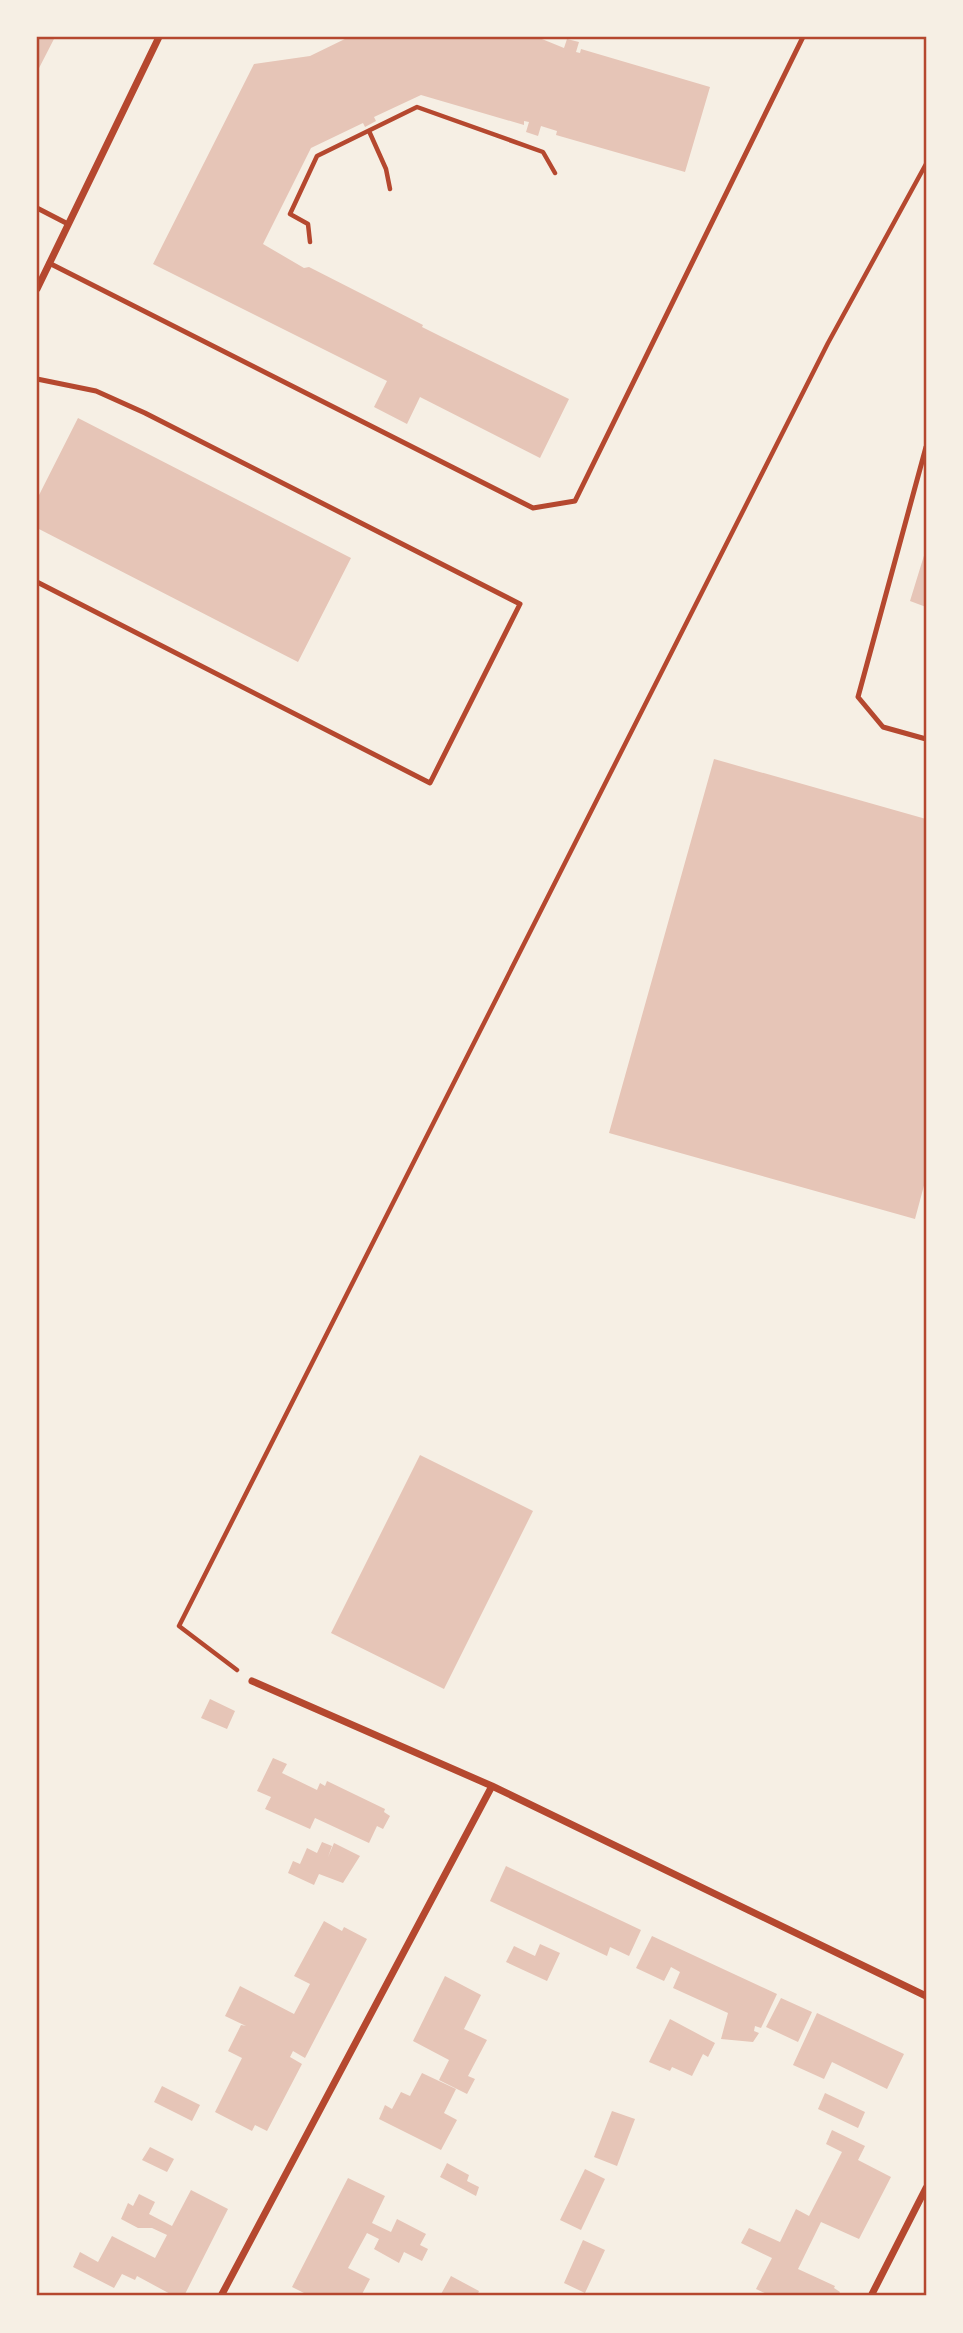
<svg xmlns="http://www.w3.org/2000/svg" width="963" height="2333" font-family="'Fira Sans',sans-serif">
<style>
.building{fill:#e6c5b7}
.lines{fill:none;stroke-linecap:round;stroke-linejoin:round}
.path{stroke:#b5482f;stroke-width:4.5}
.service{stroke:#b5482f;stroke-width:5}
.minor{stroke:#b5482f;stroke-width:7}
.neatline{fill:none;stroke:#b5482f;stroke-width:2.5}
</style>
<rect width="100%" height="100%" fill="#f6efe4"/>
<!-- building -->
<path class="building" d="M37,37h18l-18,35z
M349,37h188l27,11 3,-9 12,3 -3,10 4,1 1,-4 129,38 -25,85 -129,-37 1,-4 -16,-5 -3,10 -12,-4 3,-10 -5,-1v4l-103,-30 -47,22 2,4 -11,6 -2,-4 -52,25 -48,96 41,24 5,-1 114,58 -1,2 20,10 127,62 -29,59 -120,-61 -13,27 -33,-17 13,-26 -234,-117 101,-200 56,-8z
M78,418l273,140 -53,104 -261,-134v-29z
M926,549v58l-16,-6z
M714,759l212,60v359l-11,41 -306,-86z
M420,1455l113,56 -89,178 -113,-56z
M210,1699l25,12 -8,18 -26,-11z
M273,1758l14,6 -5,9 35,17 3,-7 5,3 2,-5 58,28 -1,3 6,4 -7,13 -6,-3 -8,17 -54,-25 -5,11 -45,-20 6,-12 -14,-6z
M322,1842l10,4 -4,11 6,-14 26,13 -17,27 -24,-9 -5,11 -26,-12 5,-12 7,3 7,-16 10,5z
M506,1866l135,64 -12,26 -19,-9 -3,9 -117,-55z
M324,1921l18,10 2,-4 23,12 -62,119 -12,-7 -3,6 12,7 -35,67 -12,-6 -3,6 -37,-19 27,-54 -14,-7 13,-26 5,1 -21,-10 15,-30 54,28 16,-30 -16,-8z
M652,1936l125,58 -16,34 -6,-2 -1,5 5,2 -6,9 -32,-3 7,-26 -55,-25 7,-16 -9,-5 -7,14 -28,-13z
M540,1944l20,9 -13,28 -41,-19 8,-16 21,10z
M445,1976l36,19 -17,34 23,11 -19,36 7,3 -8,15 -28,-14 10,-20 -36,-19z
M781,1998l31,14 -14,30 -32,-15z
M817,2013l87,41 -17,35 -55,-27 -8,17 -31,-14z
M670,2019l45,24 -7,14 -5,-3 -11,22 -20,-9 -2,4 -21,-9z
M422,2073l34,16 -12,24 13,7 -16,30 -62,-31 6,-14 7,4 9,-17 9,4z
M162,2086l38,19 -8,16 -38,-19z
M825,2093l40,19 -7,16 -40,-19z
M612,2111l23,8 -18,47 -23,-9z
M832,2130l33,16 -7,14 33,17 -32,62 -38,-17 -23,47 37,17 -1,2 6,4 -2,4h-67l-15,-7 16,-31 -31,-15 8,-15 31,14 16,-33 13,7 33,-64 -16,-8z
M150,2147l24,12 -7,13 -25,-12z
M447,2163l22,12 -2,6 12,6 -3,9 -36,-19z
M585,2169l20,10 -24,51 -21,-10z
M348,2178l37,18 -13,27 19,9 6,-13 29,15 -6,11 8,4 -6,12 -18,-9 -5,11 -25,-14 5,-10 -12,-6 -19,35 22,11 -9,17h-51l-18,-9z
M191,2190l37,19 -44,87h-10l-37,-20 -2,4 -13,-6 -8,14 -41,-21 7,-15 18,10 14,-26 43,22 12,-23 -15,-7h-14l-17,-9 7,-16 5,3 6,-12 16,8 -6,12 23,12z
M583,2240l22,10 -20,43 -21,-10z
M451,2276l28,15 -2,5h-37z"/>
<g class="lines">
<!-- path -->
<path class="path" d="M369,131l17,38 4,20
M310,242l-2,-18 -18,-10 27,-58 100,-49 126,45 12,21
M237,1670l-58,-44 649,-1283 98,-179"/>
<!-- service -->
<path class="service" d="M37,208l31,16
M49,263l484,245 42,-7 228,-464
M37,379l59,12 49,22 375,191 -90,179 -393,-201
M926,447l-68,250 25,30 43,12"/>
<!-- minor -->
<path class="minor" d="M37,289l122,-252
M252,1681l240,105 434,210
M221,2296l271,-510
M871,2296l55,-108"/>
</g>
<!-- border -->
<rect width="963" height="2333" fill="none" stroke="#f6efe4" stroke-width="77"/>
<rect x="38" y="38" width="887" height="2256" class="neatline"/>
</svg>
